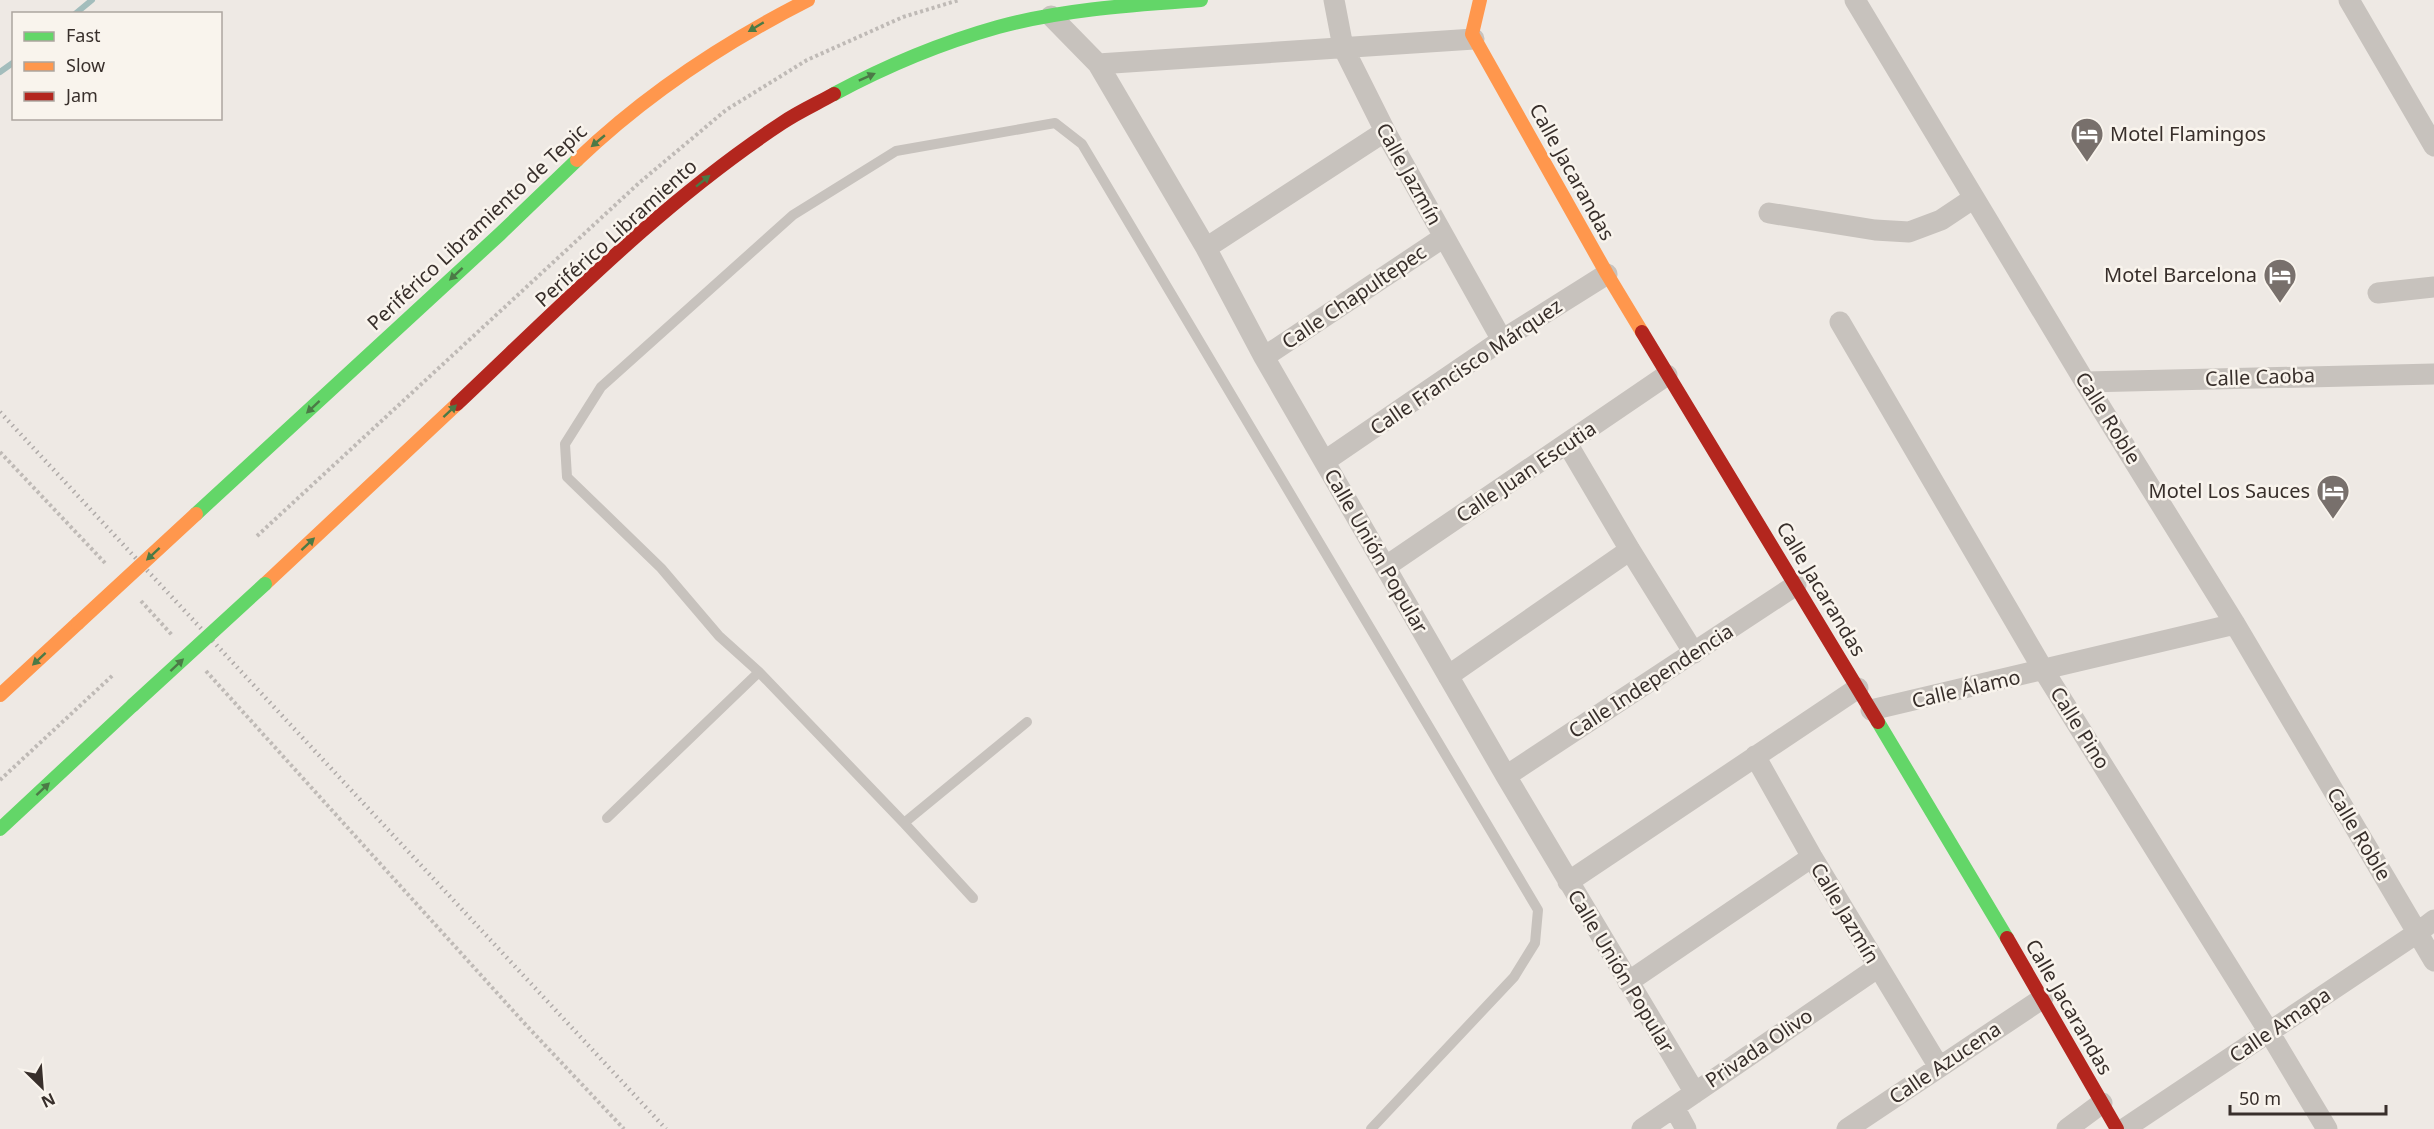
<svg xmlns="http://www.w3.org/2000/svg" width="2434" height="1129" font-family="'Noto Sans',sans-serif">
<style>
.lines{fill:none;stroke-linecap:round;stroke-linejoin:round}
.stream{stroke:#a3bdbc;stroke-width:6}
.path{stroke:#bfbab6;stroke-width:4;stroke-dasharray:3 3;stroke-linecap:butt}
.lane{stroke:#c7c2bd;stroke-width:10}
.street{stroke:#c7c2bd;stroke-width:21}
.fast{stroke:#63d668;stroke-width:14}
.slow{stroke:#ff974d;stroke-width:14}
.jam{stroke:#b3261e;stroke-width:14}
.rail{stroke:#afaaa8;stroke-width:4.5;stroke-dasharray:1.5 4.5;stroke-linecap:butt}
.fast-bridge{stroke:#63d668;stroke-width:14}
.slow-bridge{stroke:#ff974d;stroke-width:14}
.oneway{fill:#4b7a46}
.labels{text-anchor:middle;stroke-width:5;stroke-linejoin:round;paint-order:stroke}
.poi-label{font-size:20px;fill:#382f2b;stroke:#f9f4ed;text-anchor:end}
.street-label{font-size:20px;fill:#382f2b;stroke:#f9f4ed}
</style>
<rect width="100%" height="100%" fill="#eee9e4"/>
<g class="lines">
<!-- stream -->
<path class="stream" d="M75,14l17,-14
M0,72l14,-10"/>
<!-- path -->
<path class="path" d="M0,452l105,111
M257,536l382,-353 87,-73 81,-50 96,-43 56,-17
M141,601l31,34
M206,671l320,354 98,104
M0,780l113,-105"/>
<!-- lane -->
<path class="lane" d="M607,818l152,-146
M904,823l123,-101
M973,898l-69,-75 -145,-151 -40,-36 -58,-68 -94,-91 -2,-33 36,-57 192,-172 103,-64 159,-28 27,21 456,766 -3,33 -21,34 -143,152"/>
<!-- street -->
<path class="street" d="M1334,0l9,47 43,86 116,207
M1855,0l230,382 150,242 199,337
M2349,0l85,146
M1051,16l47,48 108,184 58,109 242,419 189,317
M1098,64l376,-25
M1769,213l106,17 34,2 32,-12 33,-22
M1206,248l175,-114 5,-1
M2378,293l56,-6
M1840,322l204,349 225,361 58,97
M1264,357l180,-120
M2085,382l349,-8
M1568,445l62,105 64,103
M1325,461l177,-121 105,-66
M1385,567l282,-192
M1448,676l182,-126
M1871,710l364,-86
M1755,756l57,101 127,210
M1506,776l290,-191
M1568,882l290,-194
M1628,982l184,-125
M1674,1107l12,22
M1642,1129l235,-161
M1847,1129l196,-131
M2067,1129l35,-26
M2124,1129l293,-196 17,-13"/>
<!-- fast -->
<path class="fast" d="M834,94c52,-28 107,-51 164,-67 66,-18 135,-22 203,-27
M196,514l304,-280 77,-74
M1878,722l129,216
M0,829l133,-124"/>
<!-- slow -->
<path class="slow" d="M1480,0l-8,34 135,240 35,58
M577,160c69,-66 146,-117 231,-160
M265,584l192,-180
M0,695l78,-72"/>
<!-- jam -->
<path class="jam" d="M1642,332l236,390
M457,404c104,-98 205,-202 325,-281 16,-11 34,-19 52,-29
M2007,938l110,191"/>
<!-- rail -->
<path class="rail" d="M0,412l666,717"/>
<!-- fast-bridge -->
<path class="fast-bridge" d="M133,705l132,-121"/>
<!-- slow-bridge -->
<path class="slow-bridge" d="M78,623l118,-109"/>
</g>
<!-- one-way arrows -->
<defs><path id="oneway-solid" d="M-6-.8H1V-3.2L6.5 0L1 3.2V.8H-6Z" transform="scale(1.5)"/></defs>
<g class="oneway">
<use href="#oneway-solid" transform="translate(756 27) rotate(149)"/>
<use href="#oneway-solid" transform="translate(867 77) rotate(-24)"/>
<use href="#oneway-solid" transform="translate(598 141) rotate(140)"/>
<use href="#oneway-solid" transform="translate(703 181) rotate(-39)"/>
<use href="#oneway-solid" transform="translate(456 274) rotate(137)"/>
<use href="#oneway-solid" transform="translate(313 407) rotate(137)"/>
<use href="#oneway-solid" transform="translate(450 411) rotate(-43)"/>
<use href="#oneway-solid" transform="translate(308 544) rotate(-43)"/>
<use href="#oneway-solid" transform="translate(153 554) rotate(137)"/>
<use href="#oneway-solid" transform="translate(39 659) rotate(137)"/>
<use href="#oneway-solid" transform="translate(177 665) rotate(-43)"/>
<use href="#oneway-solid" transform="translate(43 789) rotate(-43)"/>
</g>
<!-- icons -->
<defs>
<g id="hotel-pin" transform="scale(1.725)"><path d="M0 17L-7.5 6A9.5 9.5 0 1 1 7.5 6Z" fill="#78706c" stroke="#f9f4ed"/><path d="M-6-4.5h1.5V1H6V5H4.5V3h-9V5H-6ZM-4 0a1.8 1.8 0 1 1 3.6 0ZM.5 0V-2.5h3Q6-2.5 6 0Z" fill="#fff"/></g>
</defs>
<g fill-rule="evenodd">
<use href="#hotel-pin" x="2087" y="134"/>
<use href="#hotel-pin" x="2280" y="275"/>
<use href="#hotel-pin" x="2333" y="491"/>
</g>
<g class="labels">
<!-- poi labels -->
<g class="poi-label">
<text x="2110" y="141" text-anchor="start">Motel Flamingos</text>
<text x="2257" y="282">Motel Barcelona</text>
<text x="2310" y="498">Motel Los Sauces</text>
</g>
<!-- street labels -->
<g class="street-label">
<text transform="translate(1572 172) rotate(61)" y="7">Calle Jacarandas</text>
<text transform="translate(1409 174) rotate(61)" y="7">Calle Jazmín</text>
<text transform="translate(477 227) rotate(-43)" y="7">Periférico Libramiento de Tepic</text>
<text transform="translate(616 233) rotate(-42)" y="7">Periférico Libramiento</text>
<text transform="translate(1354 297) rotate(-34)" y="7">Calle Chapultepec</text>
<text transform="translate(1466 367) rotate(-34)" y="7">Calle Francisco Márquez</text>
<text transform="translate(2260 377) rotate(-2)" y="7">Calle Caoba</text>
<text transform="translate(2108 418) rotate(58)" y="7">Calle Roble</text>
<text transform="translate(1526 472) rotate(-34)" y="7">Calle Juan Escutia</text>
<text transform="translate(1376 551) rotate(60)" y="7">Calle Unión Popular</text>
<text transform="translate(1821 589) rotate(59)" y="7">Calle Jacarandas</text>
<text transform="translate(1651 681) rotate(-33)" y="7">Calle Independencia</text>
<text transform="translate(1966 689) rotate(-13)" y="7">Calle Álamo</text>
<text transform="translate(2080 728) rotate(58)" y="7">Calle Pino</text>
<text transform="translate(2359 834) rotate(59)" y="7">Calle Roble</text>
<text transform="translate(1845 913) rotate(59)" y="7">Calle Jazmín</text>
<text transform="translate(1621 971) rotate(59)" y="7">Calle Unión Popular</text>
<text transform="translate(2069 1007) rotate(60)" y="7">Calle Jacarandas</text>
<text transform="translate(2280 1025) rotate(-34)" y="7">Calle Amapa</text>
<text transform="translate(1759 1048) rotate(-34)" y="7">Privada Olivo</text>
<text transform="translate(1945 1063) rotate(-34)" y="7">Calle Azucena</text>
</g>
</g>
<!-- legend -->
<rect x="12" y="12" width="210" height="108" fill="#f9f4ed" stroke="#aca59f" stroke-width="1.5"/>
<rect x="24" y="32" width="30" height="9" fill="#63d668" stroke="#aca59f" stroke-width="1.5"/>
<text x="66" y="42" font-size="18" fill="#382f2b">Fast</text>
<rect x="24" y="62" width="30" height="9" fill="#ff974d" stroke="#aca59f" stroke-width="1.5"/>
<text x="66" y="72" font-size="18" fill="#382f2b">Slow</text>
<rect x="24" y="92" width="30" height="9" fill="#b3261e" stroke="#aca59f" stroke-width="1.5"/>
<text x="66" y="102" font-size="18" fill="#382f2b">Jam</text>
<!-- north arrow -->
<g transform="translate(42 1087) rotate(155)" stroke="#f9f4ed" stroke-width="4.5" paint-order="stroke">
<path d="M0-4.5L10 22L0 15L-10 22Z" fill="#382f2b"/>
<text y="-9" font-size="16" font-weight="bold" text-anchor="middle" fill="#382f2b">N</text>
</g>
<!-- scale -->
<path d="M2230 1105v9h156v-9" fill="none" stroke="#382f2b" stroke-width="3"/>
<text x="2239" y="1105" font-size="18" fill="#382f2b" stroke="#f9f4ed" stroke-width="4.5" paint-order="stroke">50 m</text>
</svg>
